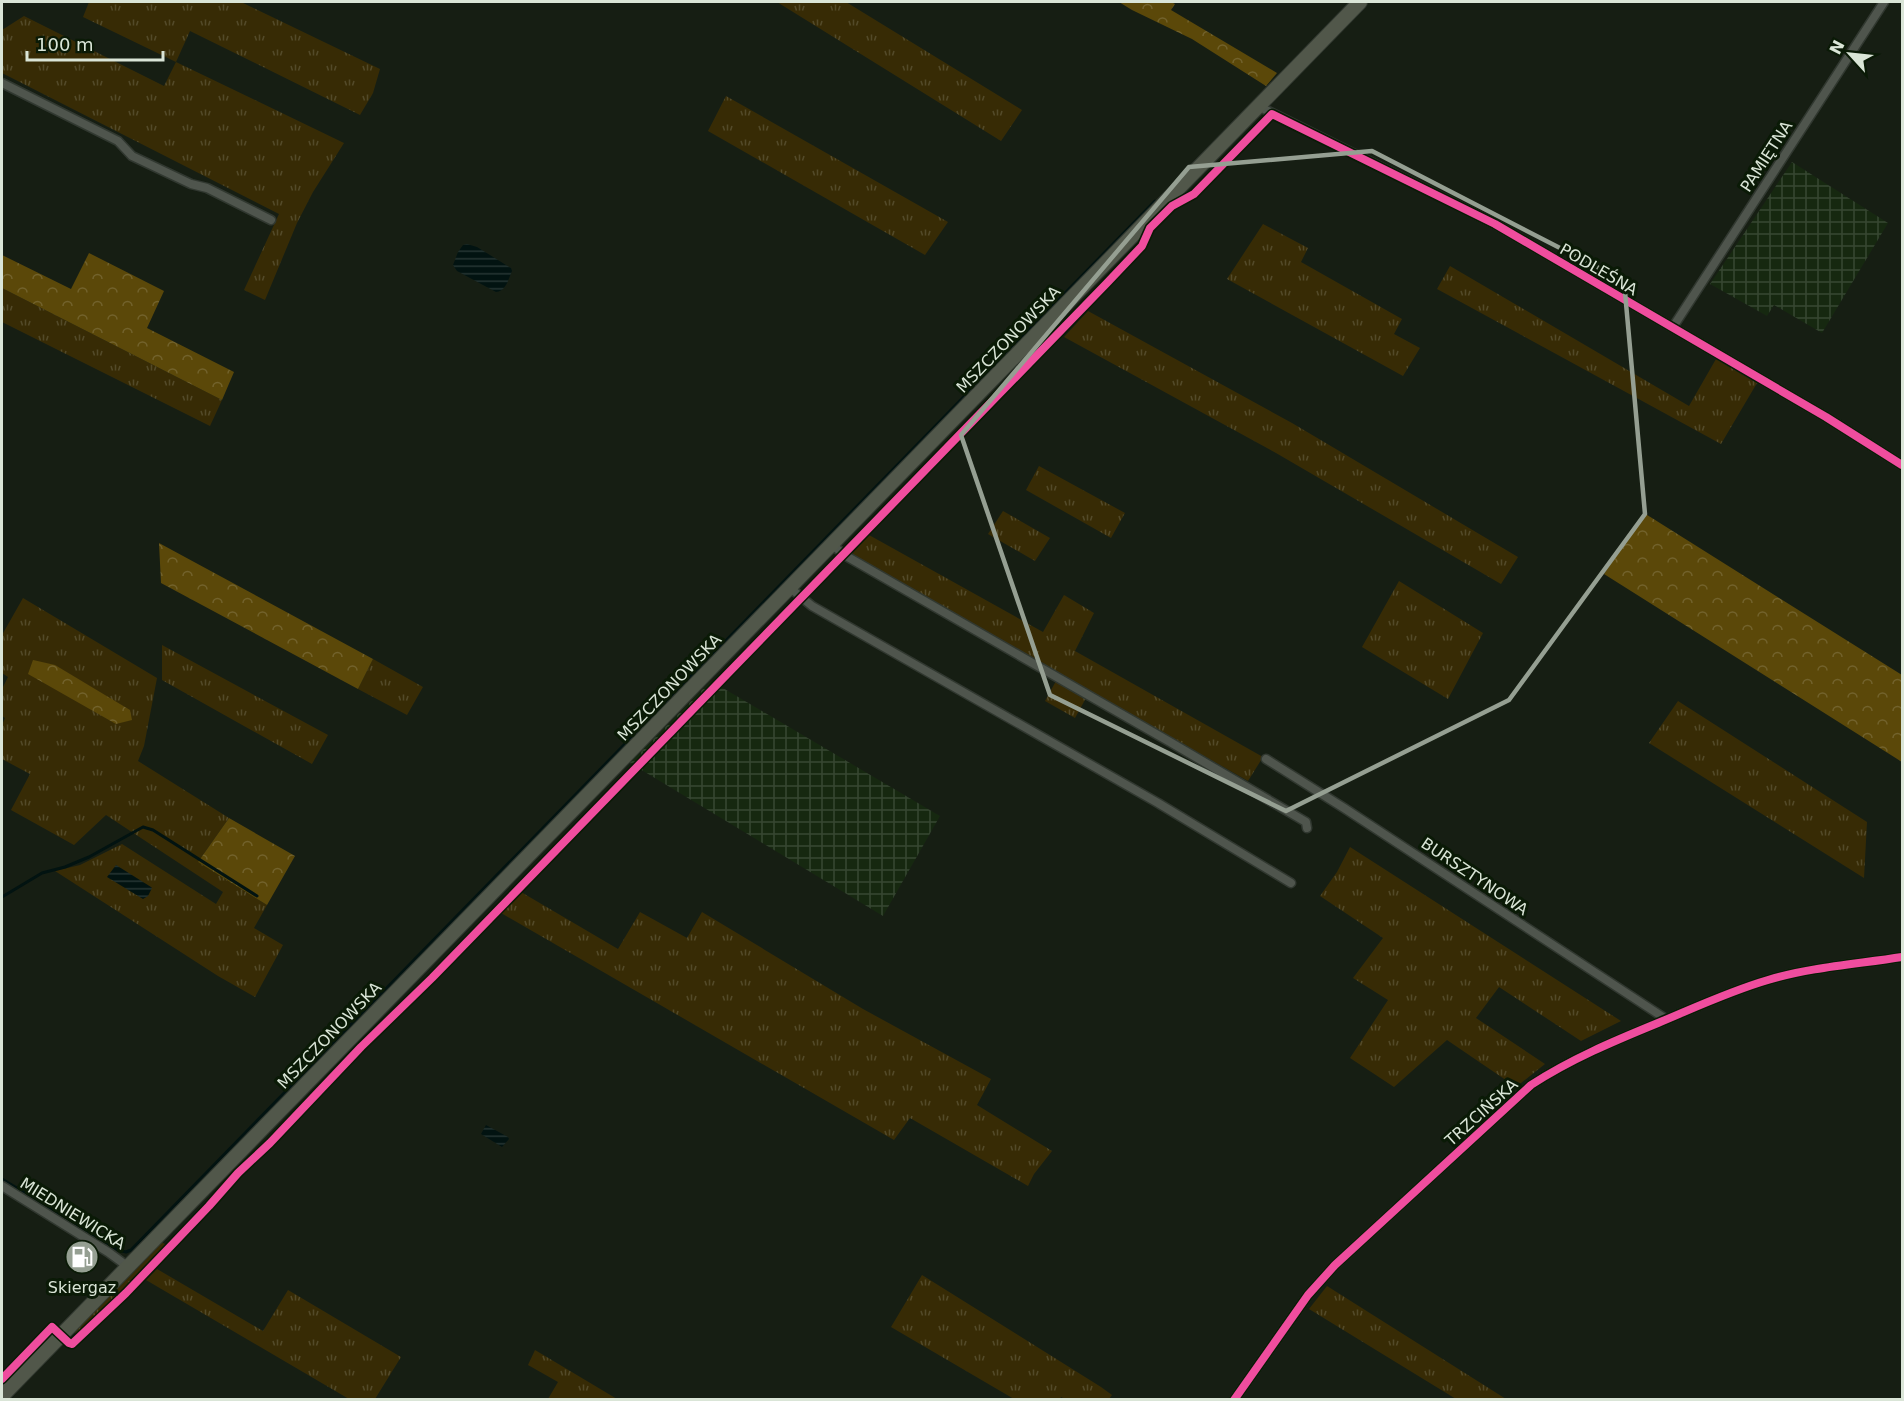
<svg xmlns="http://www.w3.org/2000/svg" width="1904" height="1401" font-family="'DejaVu Sans',sans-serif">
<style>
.industrial{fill:url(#industrial-grid)}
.grass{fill:url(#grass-tufts)}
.forest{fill:url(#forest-crowns)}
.water{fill:url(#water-rules)}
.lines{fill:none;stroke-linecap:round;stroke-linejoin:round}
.stream{stroke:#021311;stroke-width:3}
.minor-casing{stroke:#313830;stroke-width:11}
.primary-casing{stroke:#313830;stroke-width:16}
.minor{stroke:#4f554d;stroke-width:8}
.primary{stroke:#51574a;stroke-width:14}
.cycleway-casing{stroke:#0a1a06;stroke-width:11}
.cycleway{stroke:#ef4d9e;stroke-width:8}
.marked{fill:none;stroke:#959f92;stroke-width:4.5;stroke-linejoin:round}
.labels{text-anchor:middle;stroke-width:6;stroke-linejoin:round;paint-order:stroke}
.street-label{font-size:16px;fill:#dae5d7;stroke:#0a1a06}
.poi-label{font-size:16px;fill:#dae5d7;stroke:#0a1a06}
</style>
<defs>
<pattern id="industrial-grid" width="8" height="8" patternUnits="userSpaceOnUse" patternTransform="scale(1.5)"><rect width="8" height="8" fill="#162810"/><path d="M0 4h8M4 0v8" fill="none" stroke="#374732"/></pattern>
<pattern id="grass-tufts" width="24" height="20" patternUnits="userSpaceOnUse" patternTransform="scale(1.5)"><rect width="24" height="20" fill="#372b05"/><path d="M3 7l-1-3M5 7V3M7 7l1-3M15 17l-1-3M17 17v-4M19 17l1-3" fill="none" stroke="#534a29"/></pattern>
<pattern id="forest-crowns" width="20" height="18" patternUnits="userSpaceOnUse" patternTransform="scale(1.5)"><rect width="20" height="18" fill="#5b4809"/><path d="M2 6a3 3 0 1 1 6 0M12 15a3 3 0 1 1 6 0" fill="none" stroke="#72622c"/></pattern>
<pattern id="water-rules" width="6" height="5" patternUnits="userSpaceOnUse" patternTransform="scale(1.5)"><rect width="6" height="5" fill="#021311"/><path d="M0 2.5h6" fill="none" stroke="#263533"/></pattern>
</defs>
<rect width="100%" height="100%" fill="#161e13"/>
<!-- industrial -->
<path class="industrial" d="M1792,162l96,61 -66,110 -48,-28 -7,11 -57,-32z
M711,681l229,135 -57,100 -253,-153z"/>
<!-- grass -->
<path class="grass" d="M89,2h152l139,67 -7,24 -13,22 -170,-84 -14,31 168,81 -31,49 -16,31 -32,77 -21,-10 35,-76 -277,-141v-43l22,-14 140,70 12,-24 -93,-45z
M777,2h69l176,108 -21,31z
M726,96l222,126 -23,33 -217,-124z
M1263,224l45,24 -7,14 101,57 -8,15 26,14 -17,28 -176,-97z
M1450,266l239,140 27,-47 41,24 -36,61 -284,-155z
M2,288l220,112 -12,26 -208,-104z
M1088,311l204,112 226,134 -17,27 -225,-131 -212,-116z
M1039,466l86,47 -14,25 -85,-48z
M1003,511l47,27 -15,23 -47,-27z
M869,535l174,97 21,-37 30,18 -19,38 188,106 -15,24 -397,-226z
M1399,581l84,52 -35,66 -86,-52z
M23,598l134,80 -13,68 -6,15 91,57 -31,44 69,43 -13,23 29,17 -28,52 -37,-21 -163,-105 25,-6 42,-21 94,60 7,-12 -117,-77 -32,30 -63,-35 19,-36 -28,-15v-34l3,-7 -3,-2v-27l6,-12 -6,-4v-38z
M162,645l166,90 -16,29 -150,-84z
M373,659l50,28 -16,28 -49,-26z
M1056,681l30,17 -11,20 -30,-17z
M1678,701l189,121 -3,56 -215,-135z
M1350,847l271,174 -40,20 -82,-54 -23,31 69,46 -29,23 -69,-47 -53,47 -44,-29 38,-58 -35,-22 30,-40 -63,-42 17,-24z
M521,892l97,57 22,-37 47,26 15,-26 161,97 128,70 -14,26 75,46 -18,23 -6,12 -118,-68 -16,22 -393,-227z
M160,1241l8,5 -90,90 -6,-6 39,-36z
M157,1269l106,62 25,-41 113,67 -26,42h-26l-203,-119z
M922,1275l179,112 11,8 -3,4h-44l-4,-2 -1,3 -46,-1 -123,-72z
M1327,1286l179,113h-50l-147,-90z
M535,1350l82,49h-69l10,-17 -30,-17z"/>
<!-- forest -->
<path class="forest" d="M1119,2h52l4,2 -4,6 106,63 -11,13 -74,-47 -60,-29z
M89,253l75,38 -17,37 87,44 -12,28 -220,-112v-33l69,34z
M1644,513l258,162v87l-298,-188z
M159,543l214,116 -15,30 -197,-106z
M33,660l22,5 75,45 2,10 -16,4 -88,-50z
M229,818l66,38 -28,49 -69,-43z"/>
<!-- water -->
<path class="water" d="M467,244l10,3 34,21 1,3c-4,9 -6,20 -16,21l-39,-21 -4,-6 5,-13 5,-7z
M116,865l35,22 1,1 -4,8 -5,3 -36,-22z
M486,1125l22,12 1,2 -7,8 -21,-13z"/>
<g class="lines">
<!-- stream -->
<path class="stream" d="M2,897l40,-24 23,-6 24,-10 54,-30 10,3 104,66
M2,1179l116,71 8,2 5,-2 1024,-1049"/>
<!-- minor casing -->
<g class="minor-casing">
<path id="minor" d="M2,83l116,58 14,15 59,28 16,4 64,32
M1258,106l237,118 331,193 76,48
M1673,327l211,-325
M831,544l15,12 324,186 136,80 1,6
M789,587l23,19 346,197 133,80
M1266,759l78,49 322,211
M2,1186l106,66 19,14
M1234,1400l74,-105 27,-30 196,-180c40,-26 83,-44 127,-62 36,-15 72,-32 110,-43 43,-13 90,-16 134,-23"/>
</g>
<!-- primary casing -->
<g class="primary-casing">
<path id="primary" d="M2,1396l1358,-1394"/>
</g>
<!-- minor -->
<use href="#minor" class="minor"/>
<!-- primary -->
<use href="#primary" class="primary"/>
<!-- cycleway casing -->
<g class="cycleway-casing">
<path id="cycleway" d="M2,1379l50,-52 17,16 3,1 54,-51 83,-87 29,-33 32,-30 91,-96 71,-69 674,-694 36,-38 8,-18 22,-22 22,-12 78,-80 223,110 331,193 76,48
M1234,1400l74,-105 27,-30 196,-180c40,-26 83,-44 127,-62 36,-15 72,-32 110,-43 43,-13 90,-16 134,-23"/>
</g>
<!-- cycleway -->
<use href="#cycleway" class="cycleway"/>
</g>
<!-- marked area -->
<path class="marked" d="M1372,151l252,130 21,233 -136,186 -223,111 -236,-116 -89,-260 228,-268z"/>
<!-- icons -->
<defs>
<g id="fuel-disc" transform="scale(1.725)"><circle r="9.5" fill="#959f92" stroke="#0a1a06"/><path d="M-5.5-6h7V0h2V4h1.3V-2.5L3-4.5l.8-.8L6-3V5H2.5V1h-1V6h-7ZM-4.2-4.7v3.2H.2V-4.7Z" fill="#fff"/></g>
</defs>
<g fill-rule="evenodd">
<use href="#fuel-disc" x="82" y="1257"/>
</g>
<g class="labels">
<!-- street labels -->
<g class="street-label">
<text transform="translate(1766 156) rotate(-57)" y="6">PAMIĘTNA</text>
<text transform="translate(1599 269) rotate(30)" y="6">PODLEŚNA</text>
<text transform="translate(1008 339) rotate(-46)" y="6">MSZCZONOWSKA</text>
<text transform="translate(669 687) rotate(-46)" y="6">MSZCZONOWSKA</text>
<text transform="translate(1475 876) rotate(34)" y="6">BURSZTYNOWA</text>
<text transform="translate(329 1035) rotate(-46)" y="6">MSZCZONOWSKA</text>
<text transform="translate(1481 1112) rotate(-42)" y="6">TRZCIŃSKA</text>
<text transform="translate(73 1213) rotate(32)" y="6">MIEDNIEWICKA</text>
</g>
<!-- poi labels -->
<g class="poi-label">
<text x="82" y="1293">Skiergaz</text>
</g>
</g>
<!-- border -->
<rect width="1904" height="1401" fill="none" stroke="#dae5d7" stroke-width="6"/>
<!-- north arrow -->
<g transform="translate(1850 54) rotate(297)" stroke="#0a1a06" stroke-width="4.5" paint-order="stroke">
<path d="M0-4.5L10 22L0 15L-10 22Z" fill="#dae5d7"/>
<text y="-9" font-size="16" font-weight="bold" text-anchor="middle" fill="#dae5d7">N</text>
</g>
<!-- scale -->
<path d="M27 51v9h136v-9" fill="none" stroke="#dae5d7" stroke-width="3"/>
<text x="36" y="51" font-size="18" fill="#dae5d7" stroke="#0a1a06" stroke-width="4.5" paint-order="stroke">100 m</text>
</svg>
